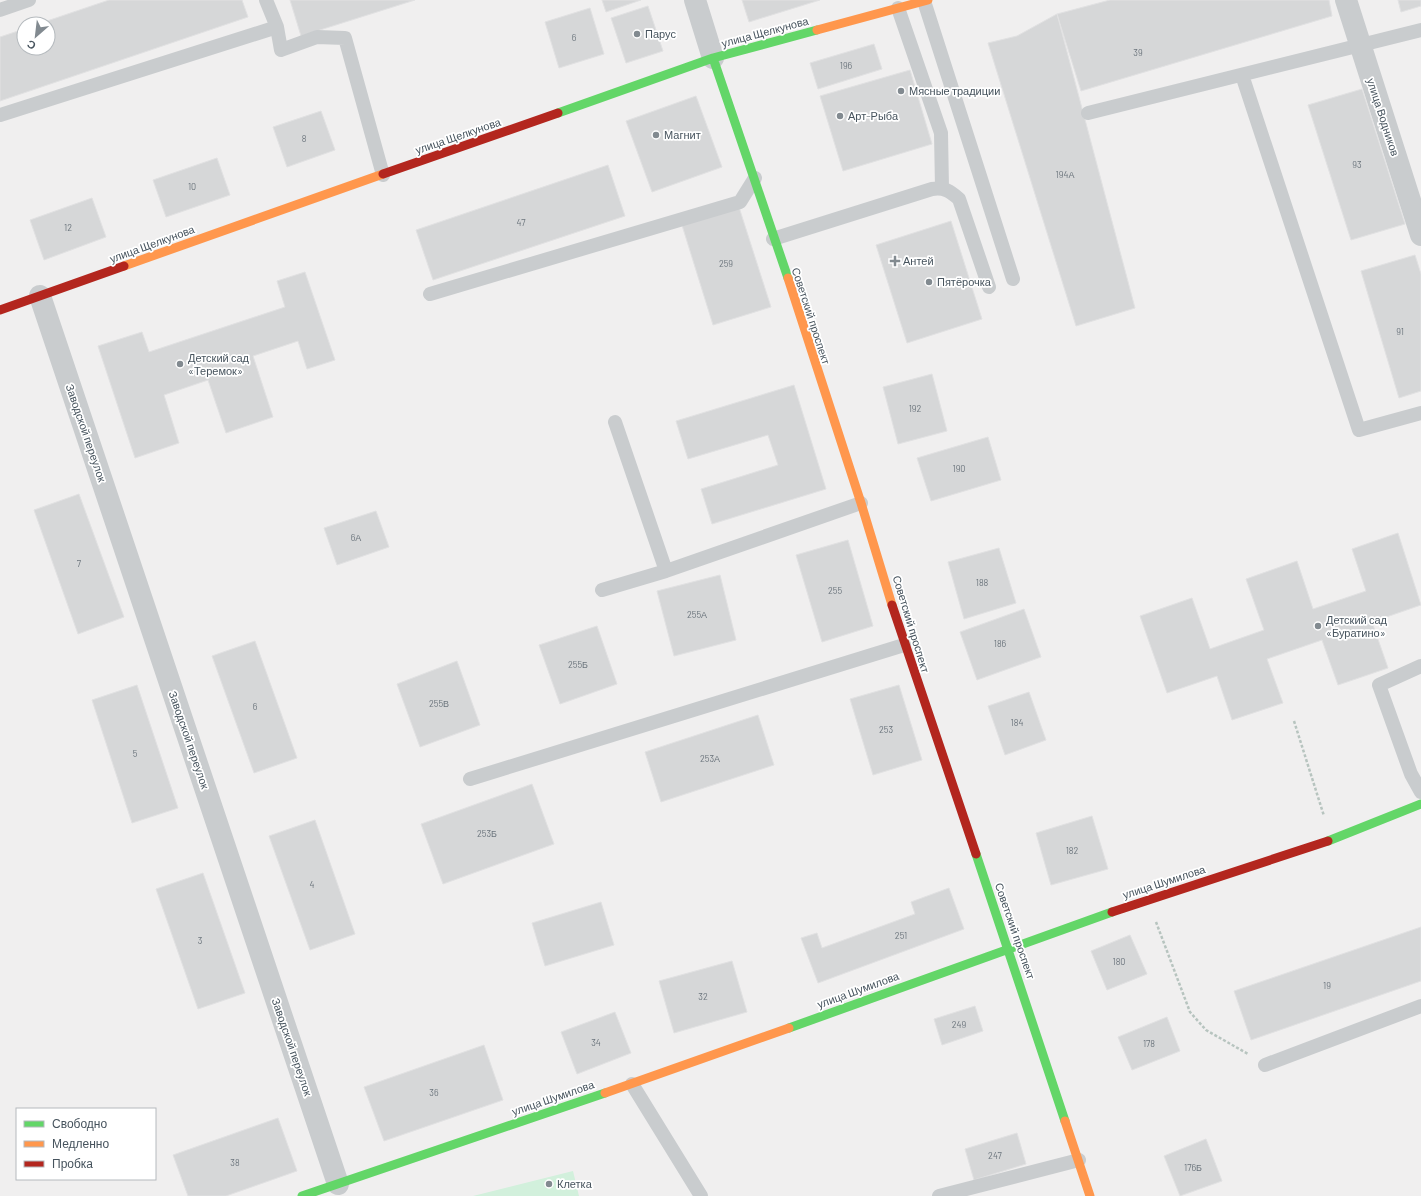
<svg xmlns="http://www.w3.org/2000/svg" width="1421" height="1196" font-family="Barlow,sans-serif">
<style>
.green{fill:#d2f0dc}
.building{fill:#d6d7d8;stroke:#e1e1e2}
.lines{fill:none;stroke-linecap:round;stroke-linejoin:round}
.path{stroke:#b7c4bf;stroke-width:2.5;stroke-dasharray:3 2;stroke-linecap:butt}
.lane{stroke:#c9ccce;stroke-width:14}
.street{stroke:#c9ccce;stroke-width:22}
.fast{stroke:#63d668;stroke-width:9}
.slow{stroke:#ff974d;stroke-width:9}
.jam{stroke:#b3261e;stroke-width:9}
.poi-dot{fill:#828a90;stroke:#fff;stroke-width:1.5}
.labels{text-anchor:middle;stroke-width:3.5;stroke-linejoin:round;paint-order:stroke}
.number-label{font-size:9px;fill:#6c757d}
.street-label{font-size:11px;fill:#46535d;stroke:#fff}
.poi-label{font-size:11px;fill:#46535d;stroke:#fff;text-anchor:start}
</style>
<rect width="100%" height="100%" fill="#f0efef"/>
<!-- green -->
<path class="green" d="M573,1171l6,25h-106z"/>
<!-- building -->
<path class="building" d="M109,0h133l6,17 -248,84v-64l24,-8v19h24v-24h-10z
M290,0h125l-114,36z
M602,0h39l-35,12z
M742,0h78l-71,22z
M1110,0h219l3,16 -251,75 -24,-77z
M1398,0h23v6l-20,6z
M648,6l15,45 -37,12 -15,-45z
M590,8l14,46 -45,14 -14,-46z
M1057,14l78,294 -59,18 -88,-283 29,-7z
M874,44l8,25 -64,20 -8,-26z
M910,70l22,74 -89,27 -23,-75z
M1362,89l43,135 -54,16 -43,-135z
M696,96l26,71 -70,25 -26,-71z
M321,111l14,39 -48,17 -14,-40z
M217,158l13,37 -64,22 -13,-37z
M608,165l17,51 -192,64 -17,-50z
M92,198l14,39 -62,23 -14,-40z
M738,204l33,103 -58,18 -32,-103z
M951,221l31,98 -75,24 -31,-98z
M1415,255l6,19v117l-22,7 -38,-127z
M305,272l30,88 -28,9 -9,-28 -45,15 20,61 -47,16 -18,-53 -44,15 15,48 -44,15 -37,-112 44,-14 7,20 136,-45 -8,-26z
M932,374l15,57 -49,13 -15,-57z
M794,385l32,104 -114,35 -11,-35 77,-24 -10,-30 -80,24 -12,-38z
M988,437l13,43 -70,21 -14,-43z
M79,494l45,123 -46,17 -44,-124z
M376,511l13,36 -52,18 -13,-37z
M1398,533l23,72 -49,17 16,46 -50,17 -16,-45 -55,19 16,44 -51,17 -15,-44 -50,17 -27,-77 52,-18 18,51 54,-19 -18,-51 51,-18 16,48 53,-18 -14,-42z
M848,540l25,86 -51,16 -26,-87z
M999,548l17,55 -52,16 -16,-57z
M720,575l16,65 -62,16 -17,-65z
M1024,609l17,48 -64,23 -17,-48z
M597,626l20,58 -57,20 -21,-59z
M255,641l42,117 -43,15 -42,-117z
M457,661l23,64 -60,22 -23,-63z
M137,685l41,123 -46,15 -40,-123z
M899,685l23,75 -49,15 -23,-76z
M1029,692l17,48 -41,15 -17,-49z
M758,715l16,50 -113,37 -16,-50z
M532,784l22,60 -111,40 -22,-60z
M1092,816l16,53 -57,16 -15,-52z
M315,820l40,114 -45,16 -41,-114z
M203,873l42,120 -47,16 -42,-120z
M949,888l15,41 -146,54 -17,-45 16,-5 5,15 93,-34 -4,-12z
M601,902l13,43 -69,21 -13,-43z
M1421,927v54l-170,59 -17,-49z
M1130,935l17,39 -40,16 -16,-39z
M732,961l15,51 -73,21 -15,-52z
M975,1006l8,25 -41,14 -8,-26z
M615,1012l16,41 -54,21 -16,-42z
M1167,1017l13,34 -48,19 -14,-33z
M484,1045l19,55 -119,41 -20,-54z
M278,1118l19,53 -71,25h-38l-15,-41z
M1017,1133l9,31 -52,16 -9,-31z
M1206,1139l16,42 -42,15 -16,-40z"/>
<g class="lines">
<!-- path -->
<path class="path" d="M1294,721l30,95
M1156,922l34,90 16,18 42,24"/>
<!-- lane -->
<path class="lane" d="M266,0l11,27 4,23 36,-13 28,1 38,137
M924,1l89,278
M898,8l43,125 1,55
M0,10l29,-10
M1242,75l117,355 62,-17
M1088,113l333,-83
M0,115l277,-88
M773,239l159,-50c12,-2 18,2 27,10l30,88
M430,294l310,-92 15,-24
M615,422l51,149
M602,590l64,-19 195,-68
M1421,666l-42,19 32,89 10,18
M470,779l434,-134
M1265,1065l156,-59
M632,1084l69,112
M939,1196l140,-36"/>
<!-- street -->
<path class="street" d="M695,0l18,58
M1346,0l75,235
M40,296l298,888"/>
<!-- fast -->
<path class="fast" d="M713,58l75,220
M558,113l155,-55 104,-28
M1328,841l93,-37
M976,854l89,267
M789,1028l323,-116
M302,1196l303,-103"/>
<!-- slow -->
<path class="slow" d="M817,30l111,-30
M124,266l259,-92
M788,278l73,225 31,102
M605,1093l184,-65
M1065,1121l25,75"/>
<!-- jam -->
<path class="jam" d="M383,174l175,-61
M0,310l124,-44
M892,605l84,249
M1112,912l216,-71"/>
</g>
<!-- markers -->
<g class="poi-dot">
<circle cx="637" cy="34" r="4"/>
<circle cx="901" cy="91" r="4"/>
<circle cx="840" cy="116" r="4"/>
<circle cx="656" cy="135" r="4"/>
<path d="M893 255h4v4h4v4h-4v4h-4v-4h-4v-4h4z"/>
<circle cx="929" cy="282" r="4"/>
<circle cx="180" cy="364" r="4"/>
<circle cx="1318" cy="626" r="4"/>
<circle cx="549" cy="1184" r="4"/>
</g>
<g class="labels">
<!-- number labels -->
<g class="number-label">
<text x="574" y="41">6</text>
<text x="1138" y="56">39</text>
<text x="846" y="69">196</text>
<text x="304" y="142">8</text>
<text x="1357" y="168">93</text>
<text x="1065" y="178">194А</text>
<text x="192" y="190">10</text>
<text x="521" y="226">47</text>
<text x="68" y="231">12</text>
<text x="726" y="267">259</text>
<text x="1400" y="335">91</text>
<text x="915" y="412">192</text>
<text x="959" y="472">190</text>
<text x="356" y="541">6А</text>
<text x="79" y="567">7</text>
<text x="982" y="586">188</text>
<text x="835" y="594">255</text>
<text x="697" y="618">255А</text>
<text x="1000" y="647">186</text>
<text x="578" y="668">255Б</text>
<text x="439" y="707">255В</text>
<text x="255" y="710">6</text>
<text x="1017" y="726">184</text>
<text x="886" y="733">253</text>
<text x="135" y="757">5</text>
<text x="710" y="762">253А</text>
<text x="487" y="837">253Б</text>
<text x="1072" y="854">182</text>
<text x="312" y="888">4</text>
<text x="901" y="939">251</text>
<text x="200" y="944">3</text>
<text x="1119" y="965">180</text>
<text x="1327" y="989">19</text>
<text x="703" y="1000">32</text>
<text x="959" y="1028">249</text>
<text x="596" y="1046">34</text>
<text x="1149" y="1047">178</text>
<text x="434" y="1096">36</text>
<text x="995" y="1159">247</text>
<text x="235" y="1166">38</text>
<text x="1193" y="1171">176Б</text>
</g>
<!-- street labels -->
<g class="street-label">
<text transform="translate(765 32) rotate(-15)" y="4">улица Щелкунова</text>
<text transform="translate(1383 117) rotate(72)" y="4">улица Водников</text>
<text transform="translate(458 136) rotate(-19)" y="4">улица Щелкунова</text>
<text transform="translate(152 244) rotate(-20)" y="4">улица Щелкунова</text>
<text transform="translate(811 316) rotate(72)" y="4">Советский проспект</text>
<text transform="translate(86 433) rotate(71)" y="4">Заводской переулок</text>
<text transform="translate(911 624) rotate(73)" y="4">Советский проспект</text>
<text transform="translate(189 740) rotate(71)" y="4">Заводской переулок</text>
<text transform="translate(1164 882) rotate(-18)" y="4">улица Шумилова</text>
<text transform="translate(1015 931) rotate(71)" y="4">Советский проспект</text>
<text transform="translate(858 990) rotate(-20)" y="4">улица Шумилова</text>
<text transform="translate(292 1047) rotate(71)" y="4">Заводской переулок</text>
<text transform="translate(553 1098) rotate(-19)" y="4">улица Шумилова</text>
</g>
<!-- poi labels -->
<g class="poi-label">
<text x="645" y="38">Парус</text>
<text x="909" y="95">Мясные традиции</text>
<text x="848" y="120">Арт-Рыба</text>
<text x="664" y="139">Магнит</text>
<text x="903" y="265">Антей</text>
<text x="937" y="286">Пятёрочка</text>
<text x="188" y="362">Детский сад<tspan x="188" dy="13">«Теремок»</tspan></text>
<text x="1326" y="624">Детский сад<tspan x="1326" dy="13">«Буратино»</tspan></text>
<text x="557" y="1188">Клетка</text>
</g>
</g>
<!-- legend -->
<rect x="16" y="1108" width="140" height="72" fill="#ffffff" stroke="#b5babe"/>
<rect x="24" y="1121" width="20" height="6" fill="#63d668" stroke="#b5babe"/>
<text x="52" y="1128" font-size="12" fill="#46535d">Свободно</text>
<rect x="24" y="1141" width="20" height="6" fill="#ff974d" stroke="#b5babe"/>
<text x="52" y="1148" font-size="12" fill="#46535d">Медленно</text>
<rect x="24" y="1161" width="20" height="6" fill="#b3261e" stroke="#b5babe"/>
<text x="52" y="1168" font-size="12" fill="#46535d">Пробка</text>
<!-- north arrow -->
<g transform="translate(36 36) rotate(208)"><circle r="19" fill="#ffffff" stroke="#b5babe"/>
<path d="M0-3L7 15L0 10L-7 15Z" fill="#828a90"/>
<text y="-6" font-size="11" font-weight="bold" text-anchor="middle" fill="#46535d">С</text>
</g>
</svg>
